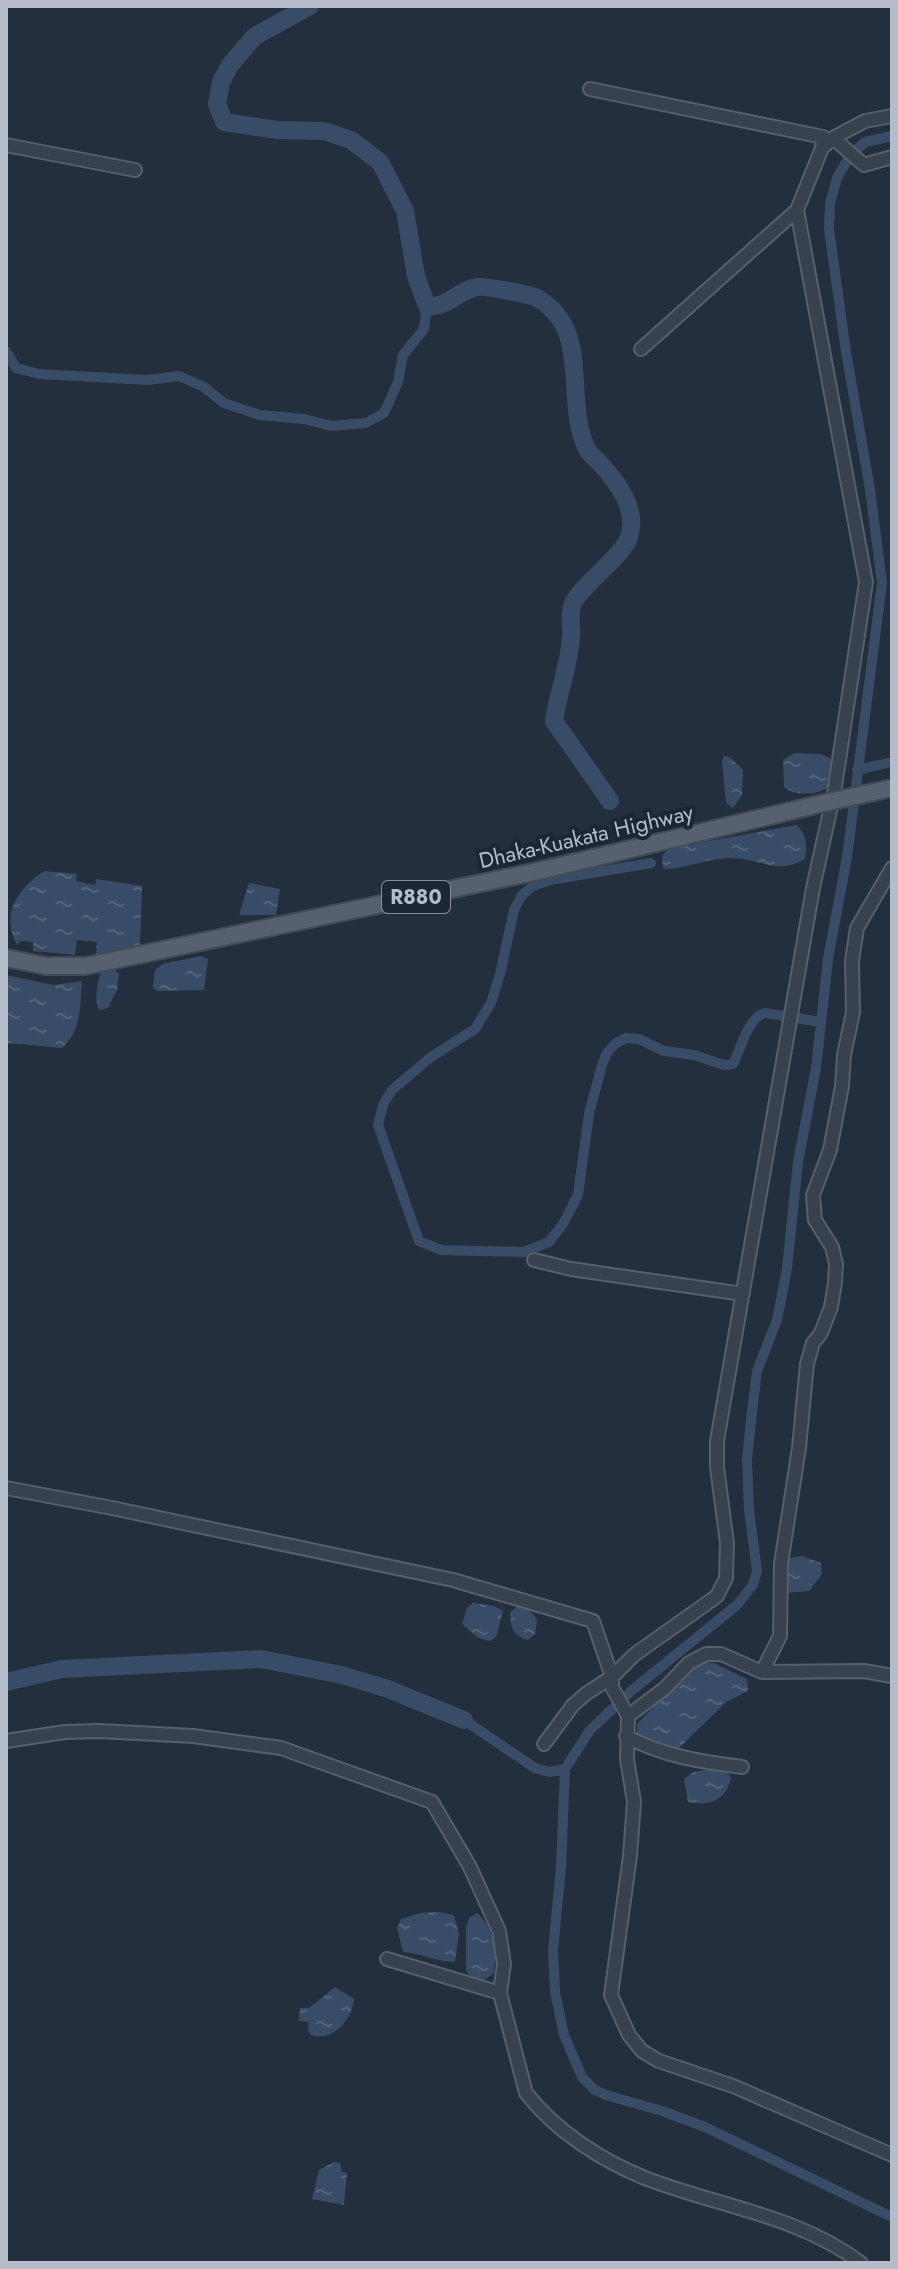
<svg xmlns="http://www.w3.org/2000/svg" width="898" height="2269" font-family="Jost,sans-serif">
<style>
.water{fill:url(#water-ripples)}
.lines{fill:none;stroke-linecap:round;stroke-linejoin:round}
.canal{stroke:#394c67;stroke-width:10}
.river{stroke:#394c67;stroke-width:18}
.minor-casing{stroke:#565f6c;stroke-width:16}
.major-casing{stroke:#414a57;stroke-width:20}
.minor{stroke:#38414e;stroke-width:12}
.major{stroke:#56606e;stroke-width:16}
.major-bridge-casing{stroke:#414a57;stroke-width:20;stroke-linecap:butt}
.major-bridge{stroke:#56606e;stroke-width:16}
.labels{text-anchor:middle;stroke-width:8;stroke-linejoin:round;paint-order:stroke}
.shield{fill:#1d2633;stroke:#878f9c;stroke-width:2}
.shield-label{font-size:20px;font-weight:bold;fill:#b4bcc9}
.street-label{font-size:22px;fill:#b4bcc9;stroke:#1d2633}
</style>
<defs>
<pattern id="water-ripples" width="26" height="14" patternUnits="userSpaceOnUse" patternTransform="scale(2)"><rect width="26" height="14" fill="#394c67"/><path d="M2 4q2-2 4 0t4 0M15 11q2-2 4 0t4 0" fill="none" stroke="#53647b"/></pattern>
</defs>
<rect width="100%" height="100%" fill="#242f3e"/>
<!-- water -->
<path class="water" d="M794,753l27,1 12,6 -6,28c-11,7 -33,8 -43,-1l-1,-27z
M724,756l6,1 13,13 -1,25 -9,13 -7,-5 -4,-42z
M797,825c10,11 10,19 8,34 -31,17 -44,-1 -75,-1 -21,0 -42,10 -64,11l-3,-1 -1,-12 7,-8z
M44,871l33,3 -1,7 19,4 1,-6 46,7 -2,60 -44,9 1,-13 -20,-2 -2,15 -42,-4v-9l-12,-1 -4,4c-17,-31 1,-56 27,-74z
M249,883l31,6 -4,26h-37z
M201,956l7,3 -4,31 -47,1 -4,-3 2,-18 8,-6z
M112,967l7,7 -2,16 -9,18 -9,2c-5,-11 -2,-29 3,-40z
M6,975l47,10 29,-4c-2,25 0,49 -20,67l-54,-5z
M802,1556l19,7 1,11 -13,17 -22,2c-2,-12 -5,-24 3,-35z
M473,1603l21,3 9,5 -7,26 -6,4 -12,-3 -16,-14 5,-16z
M520,1605l10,6 7,8 -2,15 -7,6c-16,-5 -17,-12 -18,-28z
M698,1662l16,1 33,16 1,12 -22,11 -49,48 -40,-12v-14z
M710,1769l19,5 2,5c-7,22 -20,27 -43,23l-4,-23 10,-7z
M439,1912l15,3 5,18 -4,29c-19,0 -34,-9 -52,-10l-6,-24 4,-9 19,-6z
M477,1913c17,15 20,38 17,60l-13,9 -8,-3 -7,-8v-43l3,-10z
M335,1987l19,12c-2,21 -21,43 -43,36l-3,-5 1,-8 -10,-1 1,-13h9z
M334,2162l6,1 2,9 5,1 -3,32 -32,-6 7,-29z"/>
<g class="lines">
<!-- canal -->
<path class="canal" d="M6,351l10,17 23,6 109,6 31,-4 25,11 20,16 36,12 44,4 27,7 35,-3 18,-10 14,-31 5,-27 21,-26 3,-23
M857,770l35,-8
M651,863l-101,17 -17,6 -11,9 -8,15 -14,64 -9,29 -16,26 -44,28 -39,33 -9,15 -5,20 41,116 22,9 83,2 25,-10 14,-18 15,-29 11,-81 13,-49 5,-12 9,-10 10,-5 13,1 25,12 30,4 30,10 9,-1c8,-15 15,-47 32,-51l56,9
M464,1720l71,48 14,4 16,-3 25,-39 40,-38 107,-87 16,-20 4,-14 -8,-61 -2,-51 5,-48 5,-40 20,-51 10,-52 11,-106 18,-94 12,-109 19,-102 35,-274 -12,-94 -24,-137 -17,-123 1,-26 7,-25 12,-21 16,-15 27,-6
M565,1769l-4,99 -8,82 2,42 9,43 18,42 13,13 11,5 56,16 43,16 187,90"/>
<!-- river -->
<path class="river" d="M310,6l-55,30 -25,29 -9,17 -4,22 7,18 53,8 47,1 27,9 29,22 25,49 11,65 11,30c22,2 31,-16 50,-19 8,-1 53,7 60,11 56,31 26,104 50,151 2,5 8,9 12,13 19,21 39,47 30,75 -5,18 -43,44 -55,64 -6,11 -2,25 -3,36 -2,30 -13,55 -17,84l56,80
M6,1682l56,-13 199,-10 81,16 46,14 76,31"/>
<!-- minor casing -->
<g class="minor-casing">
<path id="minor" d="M590,89l233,48 -1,11
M833,138l31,27 28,-8
M6,145l129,25
M641,349l156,-139
M534,1260l37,9 172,25
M6,1488l106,20 341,72 140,41 19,56v10l16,29 -1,43 7,43 -4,54 -19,139 18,40 13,16 17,10 74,25 159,69
M762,1672l102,-1 28,5
M628,1716l36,-27 25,-26 17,-9h15l41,18 18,-36 1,-72 18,-116 8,-84 6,-21 8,-10 10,-26 4,-24 1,-19 -4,-17 -17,-27 -2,-25 17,-45 12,-64 2,-31 9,-43 -1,-51 5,-33 35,-60
M626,1736c36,20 76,26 116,31
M6,1741l59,-9 34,-1 94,5 88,12 151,54 38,65 29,64 5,33 -4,29 26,100c29,37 74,67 119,85 71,28 153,37 216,85
M544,1744l29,-39 14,-12 25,-16 22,-22 83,-59 9,-18 1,-35 -10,-76v-26l96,-553 21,-95 32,-211 -69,-372 25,-62 11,-10 32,-17 27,-5
M387,1959l113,34"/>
</g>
<!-- major casing -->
<g class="major-casing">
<path id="major" d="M6,958l40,8h40l457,-96 281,-67"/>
</g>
<!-- minor -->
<use href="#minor" class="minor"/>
<!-- major -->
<use href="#major" class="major"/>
<!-- major-bridge casing -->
<g class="major-bridge-casing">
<path id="major-bridge" d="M824,803l68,-15"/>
</g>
<!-- major-bridge -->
<use href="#major-bridge" class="major-bridge"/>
</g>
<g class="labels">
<!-- shield labels -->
<rect class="shield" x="382" y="881" width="68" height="32" rx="6"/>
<g class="shield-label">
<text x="416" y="904">R880</text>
</g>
<!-- street labels -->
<g class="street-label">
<text transform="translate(586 836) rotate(-13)" y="8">Dhaka-Kuakata Highway</text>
</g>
</g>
<!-- border -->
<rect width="898" height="2269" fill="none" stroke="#b4bcc9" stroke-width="16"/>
</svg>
